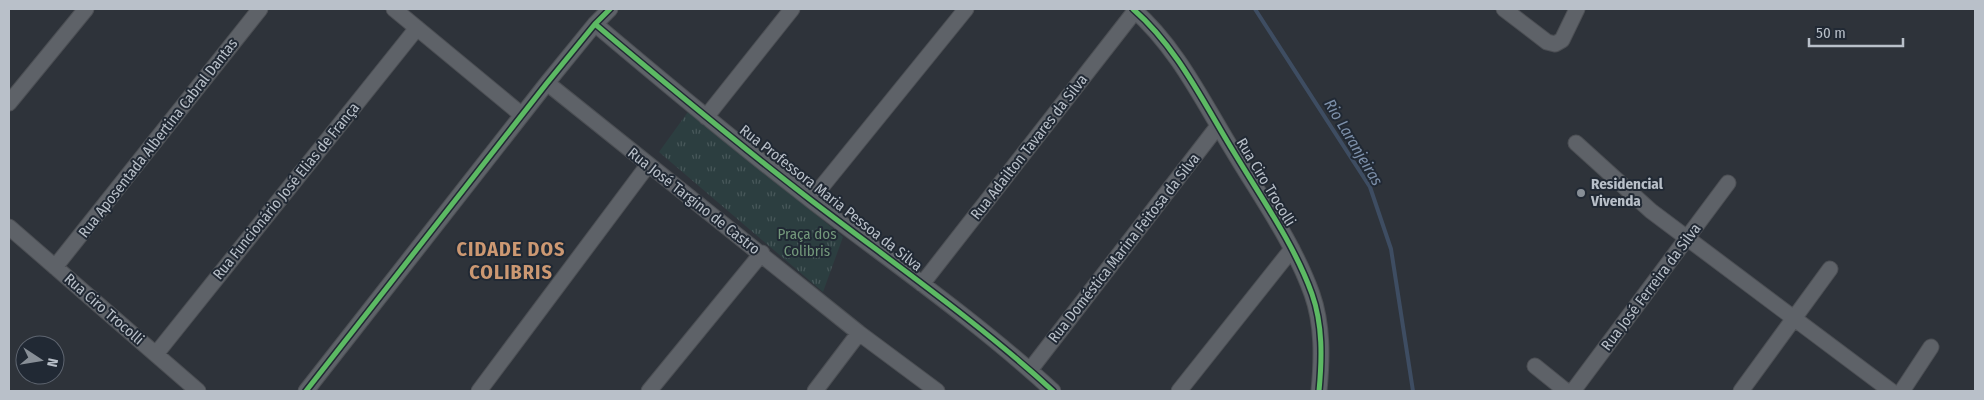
<svg xmlns="http://www.w3.org/2000/svg" width="1984" height="400" font-family="'Fira Sans Condensed',sans-serif">
<style>
.grass{fill:url(#grass-tufts)}
.lines{fill:none;stroke-linecap:round;stroke-linejoin:round}
.stream{stroke:#3e4d62;stroke-width:4}
.street-casing{stroke:#4c4f54;stroke-width:17}
.street{stroke:#5e6268;stroke-width:15}
.cycleway-casing{stroke:#212934;stroke-width:8}
.cycleway{stroke:#5cba63;stroke-width:5}
.poi-dot{fill:#888f97;stroke:#212934;stroke-width:2}
.labels{text-anchor:middle;stroke-width:4;stroke-linejoin:round;paint-order:stroke}
.street-label{font-size:15px;fill:#b9c0c9;stroke:#212934}
.poi-label{font-size:15px;font-weight:bold;fill:#b9c0c9;stroke:#212934;text-anchor:start}
.park-label{font-size:15px;fill:#73987b;stroke:#212934}
.water-label{font-size:16px;font-style:italic;fill:#7d90aa;stroke:#212934}
.district-label{font-size:20px;font-weight:bold;letter-spacing:1px;fill:#cc9872;stroke:#212934}
</style>
<defs>
<pattern id="grass-tufts" width="24" height="20" patternUnits="userSpaceOnUse" patternTransform="scale(1.25)"><rect width="24" height="20" fill="#2c3e40"/><path d="M3 7l-1-3M5 7V3M7 7l1-3M15 17l-1-3M17 17v-4M19 17l1-3" fill="none" stroke="#48585a"/></pattern>
</defs>
<rect width="100%" height="100%" fill="#2e333a"/>
<!-- grass -->
<path class="grass" d="M690,109l153,128 -20,55 -164,-140z"/>
<g class="lines">
<!-- stream -->
<path class="stream" d="M1255,9l115,178 21,62 22,142"/>
<!-- street casing -->
<g class="street-casing">
<path id="street" d="M394,9l128,106
M1133,9c45,39 71,95 102,145 27,45 59,90 77,140 11,31 10,65 7,97
M1504,9l43,33 8,2 7,-4 15,-31
M595,24c71,60 143,120 217,177 81,62 166,121 241,190
M547,83l312,250 78,58
M9,103l77,-94
M706,117l86,-108
M1576,143l75,68 240,180
M811,200l155,-191
M9,227l189,164
M55,267l205,-258
M922,284l213,-273
M156,354l261,-326
M1535,366l31,25
M1030,370l188,-244
M306,391l241,-308 48,-59 15,-15
M479,391l169,-226
M649,391l113,-138
M815,391l44,-58
M1179,391l113,-142
M1573,391l155,-208
M1741,391l89,-122
M1902,391l29,-44"/>
</g>
<!-- street -->
<use href="#street" class="street"/>
<!-- cycleway casing -->
<g class="cycleway-casing">
<path id="cycleway" d="M1133,9c45,39 71,95 102,145 27,45 59,90 77,140 11,31 10,65 7,97
M595,24c71,60 143,120 217,177 81,62 166,121 241,190
M306,391l241,-308 48,-59 15,-15"/>
</g>
<!-- cycleway -->
<use href="#cycleway" class="cycleway"/>
</g>
<!-- markers -->
<circle class="poi-dot" cx="1581" cy="193" r="5"/>
<g class="labels">
<!-- street labels -->
<g class="street-label">
<text transform="translate(158 138) rotate(-52)" y="5">Rua Aposentada Albertina Cabral Dantas</text>
<text transform="translate(1029 147) rotate(-52)" y="5">Rua Adailton Tavares da Silva</text>
<text transform="translate(1266 182) rotate(59)" y="5">Rua Ciro Trocolli</text>
<text transform="translate(286 191) rotate(-51)" y="5">Rua Funcionário José Elias de França</text>
<text transform="translate(831 198) rotate(38)" y="5">Rua Professora Maria Pessoa da Silva</text>
<text transform="translate(694 201) rotate(38)" y="5">Rua José Targino de Castro</text>
<text transform="translate(1124 248) rotate(-52)" y="5">Rua Doméstica Marina Feitosa da Silva</text>
<text transform="translate(1651 287) rotate(-53)" y="5">Rua José Ferreira da Silva</text>
<text transform="translate(104 309) rotate(41)" y="5">Rua Ciro Trocolli</text>
</g>
<!-- poi labels -->
<g class="poi-label">
<text x="1591" y="189">Residencial<tspan x="1591" dy="17">Vivenda</tspan></text>
</g>
<!-- park labels -->
<g class="park-label">
<text x="807" y="239">Praça dos<tspan x="807" dy="17">Colibris</tspan></text>
</g>
<!-- water labels -->
<g class="water-label">
<text transform="translate(1354 142) rotate(59)" y="6">Rio Laranjeiras</text>
</g>
<!-- district labels -->
<g class="district-label">
<text x="511" y="256">CIDADE DOS<tspan x="511" dy="23">COLIBRIS</tspan></text>
</g>
</g>
<!-- border -->
<rect width="1984" height="400" fill="none" stroke="#b9c0c9" stroke-width="20"/>
<!-- north arrow -->
<g transform="translate(40 360) rotate(102)"><circle r="24" fill="#212934" stroke="#5e6570"/>
<path d="M0-4L9 19L0 12L-9 19Z" fill="#888f97"/>
<text y="-8" font-size="14" font-weight="bold" text-anchor="middle" fill="#b9c0c9">N</text>
</g>
<!-- scale -->
<path d="M1809 38v8h94v-8" fill="none" stroke="#b9c0c9" stroke-width="2.5"/>
<text x="1816" y="38" font-size="15" fill="#b9c0c9" stroke="#212934" stroke-width="4" paint-order="stroke">50 m</text>
</svg>
